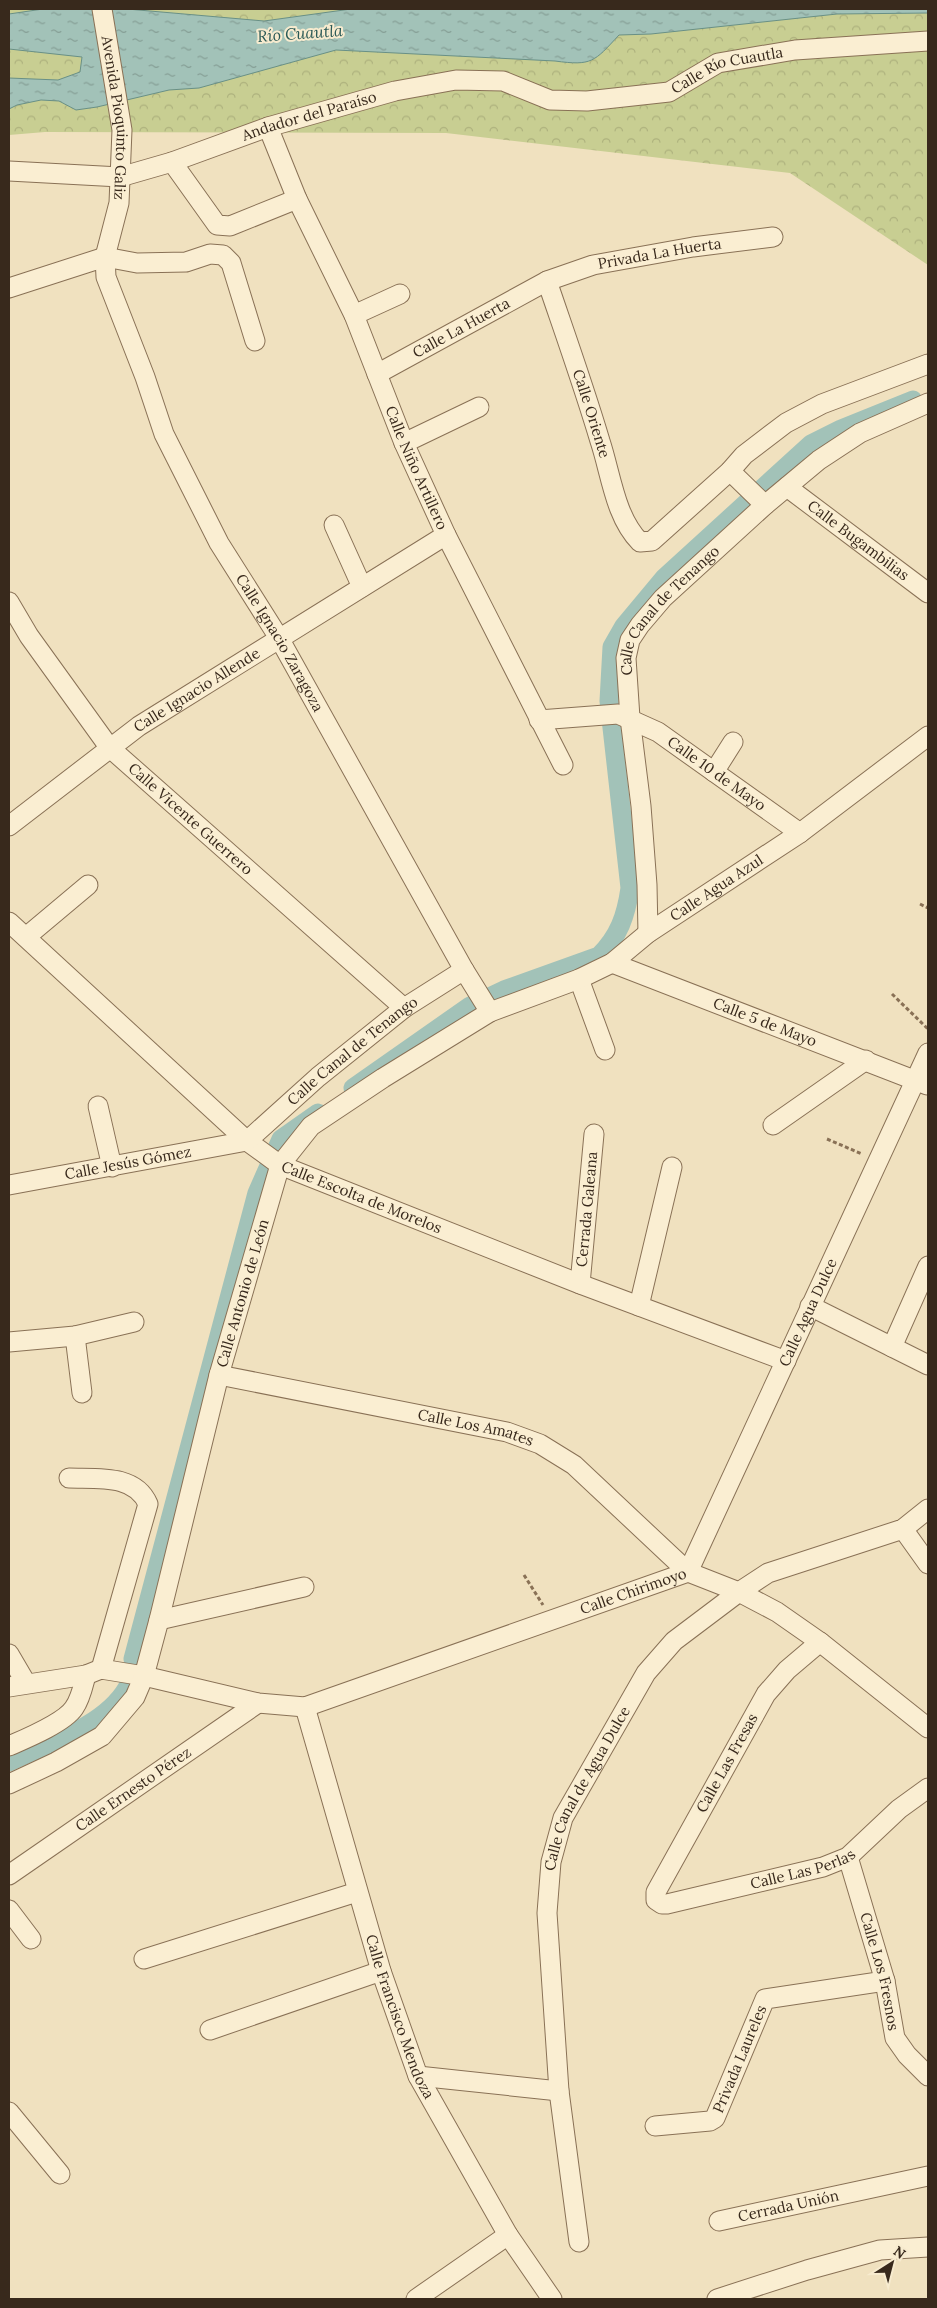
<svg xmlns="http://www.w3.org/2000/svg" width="937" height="2308" font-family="Lora,serif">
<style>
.forest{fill:url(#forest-crowns)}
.water{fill:url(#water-ripples);stroke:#699086}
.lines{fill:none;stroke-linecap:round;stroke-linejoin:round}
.canal{stroke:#a2c2b8;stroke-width:19}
.minor-casing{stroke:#897156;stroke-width:21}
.path{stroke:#897156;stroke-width:3;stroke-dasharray:4 2.5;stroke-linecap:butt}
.minor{stroke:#faeed2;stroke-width:19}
.labels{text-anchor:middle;stroke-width:4;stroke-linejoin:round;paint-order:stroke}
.street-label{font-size:15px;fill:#38291c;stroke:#f7ebcf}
.water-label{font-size:16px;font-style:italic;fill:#2a5956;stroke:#f7ebcf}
</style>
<defs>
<pattern id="forest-crowns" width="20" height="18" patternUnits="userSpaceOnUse" patternTransform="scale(1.25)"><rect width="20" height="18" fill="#c8ce92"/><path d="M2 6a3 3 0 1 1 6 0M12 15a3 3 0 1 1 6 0" fill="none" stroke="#adb17d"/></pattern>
<pattern id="water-ripples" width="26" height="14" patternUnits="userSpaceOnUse" patternTransform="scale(1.25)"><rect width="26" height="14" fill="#a2c2b8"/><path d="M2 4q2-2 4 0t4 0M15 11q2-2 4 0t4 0" fill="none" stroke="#859e95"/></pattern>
</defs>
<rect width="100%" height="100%" fill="#f0e1bf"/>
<!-- forest -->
<path class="forest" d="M9,9h919v256l-138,-92 -344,-40 -401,-1 -36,3z"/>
<!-- water -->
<path class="water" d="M43,9h84l137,12 87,-12h577v4l-91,1 -186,20 -32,1c-25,27 -27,31 -64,26l-219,-11 -137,38 -30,2 -72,17 -21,3 -17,-9 -18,-1 -24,5 -8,4v-31l49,2 22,-8 2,-15 -73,-8v-35z"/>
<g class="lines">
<!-- canal -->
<path class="canal" d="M353,1088l117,-82 34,-16 95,-34c20,-20 27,-40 31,-68l-21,-187 3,-54 12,-21 40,-48 147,-134 30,-15 72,-29
M133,1659l124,-466 24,-54 37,-26
M9,1762c38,-18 96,-36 118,-74"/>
<!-- minor casing -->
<g class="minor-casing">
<g id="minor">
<path id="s1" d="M102,9l20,121 -3,73 -14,54 1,20 39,100 19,57 55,109 60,95 185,332 26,42"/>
<path id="s2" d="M268,127l29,72 57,116 50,128 42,92 117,230"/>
<path d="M172,162l45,63 13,1 67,-27"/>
<path id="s3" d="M9,171l111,6 52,-15 96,-35 127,-36 61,-11 47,1 47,19 37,1 82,-9 49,-29 77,-13 133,-9"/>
<path id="s4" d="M547,281c18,53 37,106 53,160 11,33 15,76 40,101l12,-1 78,-70 14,-16 42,-32 36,-19 106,-40"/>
<path d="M9,288l96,-31 32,6 49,-1 24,-8 13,1 8,8 24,78"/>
<path d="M354,315l46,-21"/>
<path id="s5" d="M377,374l170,-93 46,-16 100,-18 80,-10"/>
<path d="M404,443l75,-36"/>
<path d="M730,471l35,34"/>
<path id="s6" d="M787,487l141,106"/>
<path d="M334,525l28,62"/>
<path id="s7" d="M9,602l20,34 80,111 295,261"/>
<path id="s8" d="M539,720l79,-6 40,18 142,101"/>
<path d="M714,772l19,-30"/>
<path id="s9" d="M9,826l130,-100 307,-191"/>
<path id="s10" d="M9,922l238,219 33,24 300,119 206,77"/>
<path id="s11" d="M648,933l-1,-48 -6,-79 -11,-88 -4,-60 4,-18 10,-15 23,-27 102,-93 54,-45 41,-27 68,-30"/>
<path d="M26,937l62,-52"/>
<path id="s12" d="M612,963l315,122"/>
<path d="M579,979l26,71"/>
<path d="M98,1106l14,61"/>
<path d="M773,1125l93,-65"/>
<path id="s13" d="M9,1185l238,-44 71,-64 86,-69 60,-38"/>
<path id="s14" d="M580,1284l14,-150"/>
<path d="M639,1306l33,-139"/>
<path d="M810,1306l118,59"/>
<path d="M75,1336l7,57"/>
<path d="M9,1342l66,-6 59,-14"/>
<path d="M892,1347l36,-81"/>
<path id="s15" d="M219,1375l288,57 33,12 34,21 114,107 51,20 38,20 43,30 108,86"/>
<path d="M69,1478c29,1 66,-4 79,26l-47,165"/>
<path d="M903,1529l25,35"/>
<path id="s16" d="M688,1572l240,-519"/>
<path d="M159,1620l145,-33"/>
<path id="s17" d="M820,1642l-33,28 -21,24 -110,198v8l6,4h5l156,-37 25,-10 51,-48 29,-21"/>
<path d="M9,1654l17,29"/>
<path id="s18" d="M9,1687l77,-12 15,-6 43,7 114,27 47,4 383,-135"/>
<path id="s19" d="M305,1707l76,264 37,105 90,159 44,64"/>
<path d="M9,1746c16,-7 55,-23 65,-38 7,-10 9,-22 12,-33"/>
<path id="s20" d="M9,1784l47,-22 46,-26 33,-39 9,-21 15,-56 60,-245 61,-210 31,-39 72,-48 107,-66 89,-33 33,-16 36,-30 152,-100 128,-97"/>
<path id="s21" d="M848,1857l37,124 10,57 12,17 21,21"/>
<path id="s22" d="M9,1875l249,-172"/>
<path d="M9,1910l22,29"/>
<path d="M144,1959l213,-67"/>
<path d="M210,2030l171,-59"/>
<path d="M418,2076l141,15"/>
<path d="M9,2112l51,62"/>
<path id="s23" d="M655,2126l55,-5 5,-3 50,-119 120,-18"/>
<path id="s24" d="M719,2221l209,-45"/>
<path id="s25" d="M579,2242l-20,-151 -12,-178 4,-51 12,-44 83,-145 28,-32 65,-49 29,-19 135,-44 25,-20"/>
<path d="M416,2299l92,-64"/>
<path d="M717,2299l90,-29 73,-20 48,-3"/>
</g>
</g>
<!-- path -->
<path class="path" d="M920,904l8,4
M892,994l36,35
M827,1139l35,15
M524,1575l19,30"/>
<!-- minor -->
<use href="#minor" class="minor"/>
</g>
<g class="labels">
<!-- street labels -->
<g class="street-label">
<text dy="5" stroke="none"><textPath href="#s3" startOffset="742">Calle Río Cuautla</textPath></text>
<text dy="5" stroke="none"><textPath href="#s3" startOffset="310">Andador del Paraíso</textPath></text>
<text dy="5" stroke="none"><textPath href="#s1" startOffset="110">Avenida Pioquinto Galiz</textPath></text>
<text dy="5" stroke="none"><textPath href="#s5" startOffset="310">Privada La Huerta</textPath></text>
<text dy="5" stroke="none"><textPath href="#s5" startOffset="96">Calle La Huerta</textPath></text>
<text dy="5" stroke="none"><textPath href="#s4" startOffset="140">Calle Oriente</textPath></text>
<text dy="5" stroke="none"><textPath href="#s2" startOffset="372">Calle Niño Artillero</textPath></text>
<text dy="5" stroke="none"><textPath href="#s6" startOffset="89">Calle Bugambilias</textPath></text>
<text dy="5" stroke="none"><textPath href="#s11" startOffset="340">Calle Canal de Tenango</textPath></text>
<text dy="5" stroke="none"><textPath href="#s1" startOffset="678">Calle Ignacio Zaragoza</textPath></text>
<text dy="5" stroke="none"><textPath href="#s9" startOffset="232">Calle Ignacio Allende</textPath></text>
<text dy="5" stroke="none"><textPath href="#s8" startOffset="195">Calle 10 de Mayo</textPath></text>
<text dy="5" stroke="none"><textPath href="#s7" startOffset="285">Calle Vicente Guerrero</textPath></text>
<text dy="5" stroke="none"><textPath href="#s20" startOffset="1230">Calle Agua Azul</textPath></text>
<text dy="5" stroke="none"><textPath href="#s12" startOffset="164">Calle 5 de Mayo</textPath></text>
<text dy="5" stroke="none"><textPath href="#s13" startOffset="381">Calle Canal de Tenango</textPath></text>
<text dy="5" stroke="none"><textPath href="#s13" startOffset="121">Calle Jesús Gómez</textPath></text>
<text dy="5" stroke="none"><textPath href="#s10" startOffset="452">Calle Escolta de Morelos</textPath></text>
<text dy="5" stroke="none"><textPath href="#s14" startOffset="75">Cerrada Galeana</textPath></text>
<text dy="5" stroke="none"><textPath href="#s20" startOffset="574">Calle Antonio de León</textPath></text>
<text dy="5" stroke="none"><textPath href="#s16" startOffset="286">Calle Agua Dulce</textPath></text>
<text dy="5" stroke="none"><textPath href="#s15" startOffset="262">Calle Los Amates</textPath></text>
<text dy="5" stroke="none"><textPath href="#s18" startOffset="650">Calle Chirimoyo</textPath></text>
<text transform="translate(727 1763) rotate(-61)" y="5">Calle Las Fresas</text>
<text dy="5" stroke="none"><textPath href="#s22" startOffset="151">Calle Ernesto Pérez</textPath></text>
<text dy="5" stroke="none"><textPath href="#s25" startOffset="464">Calle Canal de Agua Dulce</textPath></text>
<text dy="5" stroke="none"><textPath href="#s17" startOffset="462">Calle Las Perlas</textPath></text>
<text dy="5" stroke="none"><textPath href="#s21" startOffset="119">Calle Los Fresnos</textPath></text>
<text dy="5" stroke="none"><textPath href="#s19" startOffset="324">Calle Francisco Mendoza</textPath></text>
<text dy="5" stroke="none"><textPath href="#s23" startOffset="125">Privada Laureles</textPath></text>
<text dy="5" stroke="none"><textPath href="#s24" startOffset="71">Cerrada Unión</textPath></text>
</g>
<!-- water labels -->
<g class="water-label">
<text transform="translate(300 33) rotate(-4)" y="6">Río Cuautla</text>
</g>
</g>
<!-- border -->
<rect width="937" height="2308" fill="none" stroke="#38291c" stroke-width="20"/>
<!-- north arrow -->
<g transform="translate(892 2263) rotate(36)" stroke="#f7ebcf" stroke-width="4" paint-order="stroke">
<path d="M0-4L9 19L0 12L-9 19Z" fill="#38291c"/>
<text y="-8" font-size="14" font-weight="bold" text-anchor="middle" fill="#38291c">N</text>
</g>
</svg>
